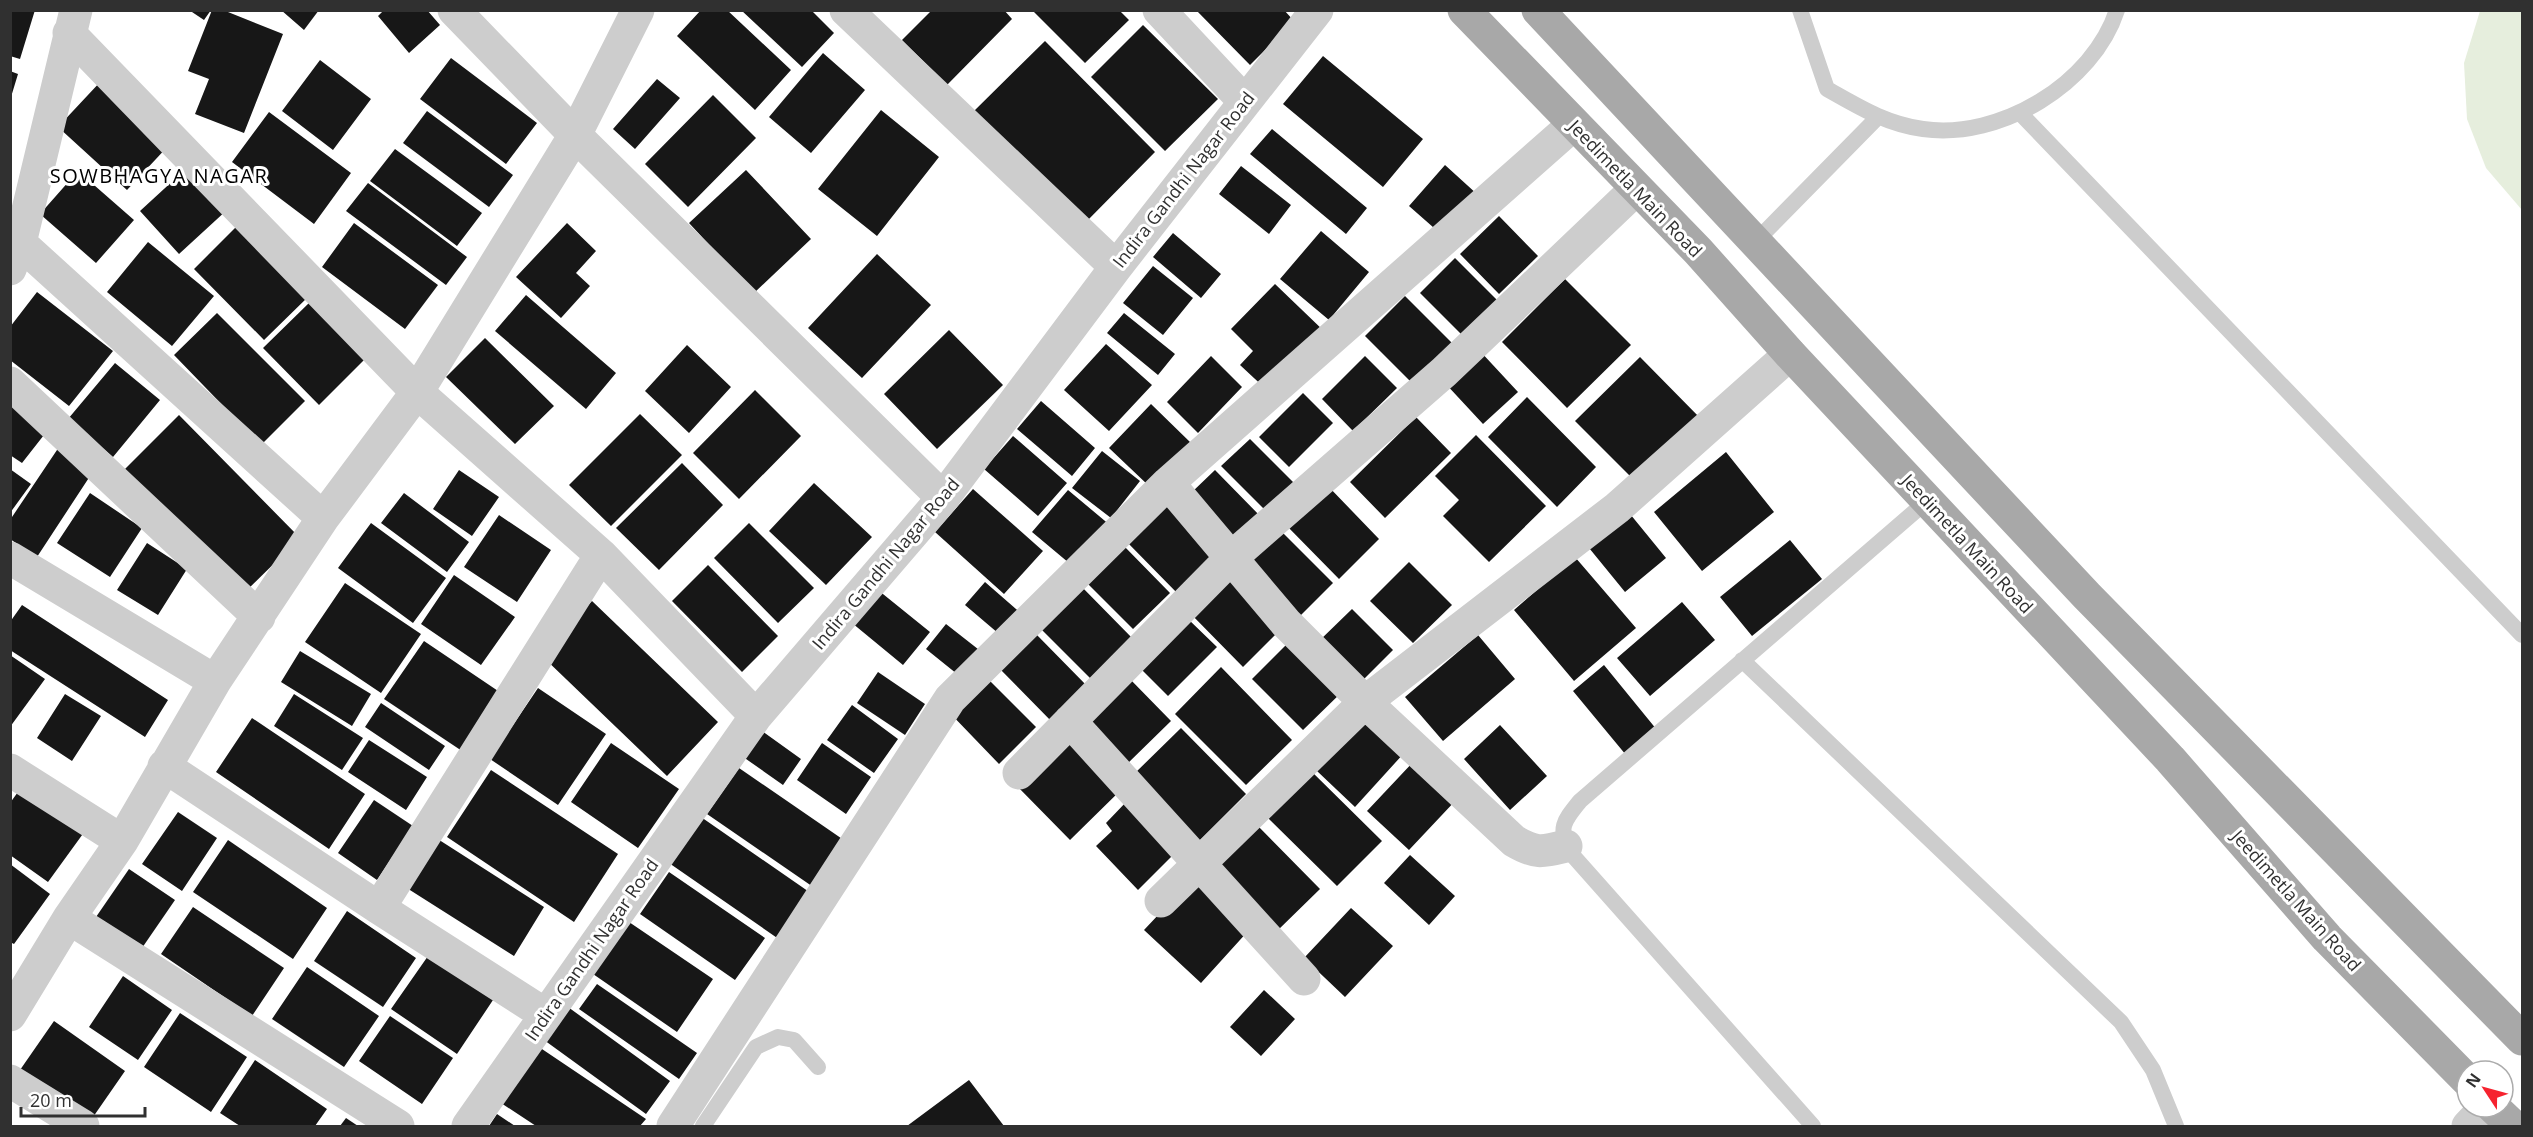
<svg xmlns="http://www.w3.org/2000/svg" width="2533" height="1137" font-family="'Open Sans',sans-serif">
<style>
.green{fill:#e6eedd}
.building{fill:#171717}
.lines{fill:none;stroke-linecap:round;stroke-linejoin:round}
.service{stroke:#cdcdcd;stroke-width:16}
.minor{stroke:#cdcdcd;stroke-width:33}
.primary{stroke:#a8a8a8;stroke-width:33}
.labels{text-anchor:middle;stroke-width:6;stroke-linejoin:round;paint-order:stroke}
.street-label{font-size:18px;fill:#303030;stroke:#fff}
.neighbourhood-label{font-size:20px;letter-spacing:1.5px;fill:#000;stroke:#fff}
</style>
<rect width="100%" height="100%" fill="#fff"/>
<!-- green -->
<path class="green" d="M2480,11h42v199l-36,-42 -19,-49 -3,-56z"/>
<!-- building -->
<path class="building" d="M10,10h25l-15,49 -10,-3z
M189,10h22l-7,10z
M212,10h11l60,24 -39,99 -49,-19 14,-35 -21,-8z
M281,10h38l-15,20z
M384,10h43l13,15 -31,28 -31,-37z
M701,10h26l64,60 -36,40 -78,-74z
M741,10h70l23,23 -32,34z
M932,10h72l8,9 -65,66 -45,-45z
M1032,10h87l10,10 -44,43z
M1196,10h88l10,11 -44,44z
M1143,25l75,74 -53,52 -74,-74z
M1045,41l110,111 -70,71 -111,-112z
M823,53l42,37 -54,63 -42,-36z
M1323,56l100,83 -40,48 -100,-83z
M451,58l86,65 -31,41 -86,-65z
M320,60l51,39 -38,51 -51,-39z
M10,71l8,3 -7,23h-1z
M657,79l23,19 -45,51 -22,-20z
M102,80l68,64 -43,46 -69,-63z
M713,95l43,43 -68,69 -43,-43z
M881,110l58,47 -62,79 -59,-47z
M427,111l86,64 -24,32 -86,-64z
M269,112l82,61 -37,51 -82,-62z
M1272,129l95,79 -21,26 -96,-80z
M395,149l87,64 -25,33 -87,-65z
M1445,165l33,30 -36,40 -33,-29z
M189,166l39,43 -49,45 -39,-43z
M1241,166l50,39 -22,29 -50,-40z
M746,170l65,69 -57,54 -65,-70z
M78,171l56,49 -38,43 -56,-49z
M368,183l99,74 -21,28 -100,-74z
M1499,216l39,40 -39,38 -39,-40z
M240,223l70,72 -46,45 -70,-71z
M354,223l84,62 -33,44 -83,-62z
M567,223l29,28 -20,22 14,13 -29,32 -45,-41z
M1321,231l48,41 -40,48 -49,-41z
M1173,233l48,41 -20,24 -48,-41z
M148,242l66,54 -42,50 -65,-54z
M877,254l54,51 -69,73 -54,-50z
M1455,258l45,45 -35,35 -45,-45z
M1153,266l40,32 -30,37 -40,-32z
M1565,279l66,66 -64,63 -65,-66z
M1275,284l51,49 -57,59 -29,-27 13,-14 -22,-22z
M37,292l76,59 -44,55 -59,-46v-33z
M526,295l90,78 -30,36 -91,-78z
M1405,296l48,48 -40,40 -48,-48z
M310,302l55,57 -46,46 -56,-57z
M217,313l88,88 -44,44 -87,-90z
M1124,313l51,41 -17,21 -51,-42z
M949,330l54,55 -66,64 -53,-55z
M485,338l69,68 -39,38 -69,-67z
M1106,344l46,41 -43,46 -45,-41z
M687,345l44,42 -42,46 -44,-42z
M1479,350l39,42 -35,32 -39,-42z
M1211,356l31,31 -44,46 -31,-31z
M1365,356l32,32 -44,43 -31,-32z
M1640,357l63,64 -64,64 -64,-64z
M115,363l45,37 -47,57 -45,-38z
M755,390l46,46 -62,63 -46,-46z
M1303,393l30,30 -44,44 -30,-30z
M10,394l41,32 -29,37 -12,-8z
M1527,397l69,70 -39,40 -69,-70z
M1041,401l54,47 -23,28 -55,-47z
M1151,404l40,39 -42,43 -40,-38z
M640,414l42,41 -71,71 -42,-41z
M179,415l121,123 -55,54 -121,-122z
M1416,417l35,36 -66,65 -35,-36z
M1476,435l70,71 -57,56 -46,-46 16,-16 -24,-24z
M1013,436l54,47 -29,33 -54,-47z
M1250,439l46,46 -28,28 -47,-47z
M59,447l35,23 -57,87 -27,-18v-19z
M1102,451l38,30 -29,37 -39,-30z
M1726,452l48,60 -72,59 -48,-59z
M682,463l41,42 -64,65 -43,-42z
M10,469l21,15 -21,29z
M459,470l40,27 -27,39 -39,-27z
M1215,470l49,50 -24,23 -49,-50z
M814,483l58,54 -46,48 -57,-54z
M1326,484l53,55 -40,40 -54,-55z
M973,489l70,62 -39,43 -69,-62z
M1068,490l43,36 -36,42 -43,-36z
M90,493l52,35 -32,49 -53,-34z
M404,493l65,49 -22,30 -66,-49z
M1168,497l56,56 -44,43 -55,-56z
M1626,509l40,49 -41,34 -40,-49z
M499,515l52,35 -34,52 -53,-35z
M371,523l75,55 -33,45 -75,-55z
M749,523l65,65 -36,35 -64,-65z
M1277,527l56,56 -37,37 -56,-57z
M1790,540l32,39 -70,57 -32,-39z
M147,543l40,26 -29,46 -41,-25z
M1124,546l46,47 -37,36 -46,-46z
M1575,557l61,71 -62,53 -60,-71z
M1409,562l43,43 -39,38 -43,-42z
M708,565l70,71 -36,36 -70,-71z
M1226,571l56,57 -39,39 -56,-57z
M454,575l61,42 -34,48 -60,-41z
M985,582l39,34 -19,23 -40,-34z
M345,583l76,51 -40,59 -76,-51z
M1079,584l56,57 -41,41 -57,-57z
M878,590l52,42 -27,33 -51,-42z
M592,601l126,121 -51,54 -126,-121z
M1682,602l33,38 -65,56 -33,-38z
M22,605l146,95 -23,37 -135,-87v-28z
M1352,609l41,41 -35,35 -41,-42z
M1187,618l30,29 -49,49 -30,-30z
M946,624l37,29 -21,25 -36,-29z
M1035,633l55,56 -36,35 -55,-56z
M1478,635l37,44 -72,62 -38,-44z
M1295,636l51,52 -43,42 -51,-51z
M424,641l83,56 -39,58 -84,-56z
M300,651l71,43 -19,32 -71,-44z
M10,655l35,24 -35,48z
M1604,665l53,65 -31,25 -53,-64z
M1221,667l71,73 -46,45 -71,-71z
M878,672l47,32 -20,31 -48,-32z
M983,674l53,53 -37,37 -52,-54z
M1128,677l43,44 -46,45 -43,-44z
M538,688l68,46 -48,71 -68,-46z
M65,694l36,22 -29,45 -35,-23z
M294,694l69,44 -21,32 -68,-44z
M381,703l64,43 -16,24 -64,-43z
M852,705l46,34 -24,34 -47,-33z
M1367,716l38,36 -50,55 -38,-36z
M252,718l113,76 -36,55 -113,-77z
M1500,725l47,51 -37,34 -46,-51z
M758,728l43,31 -18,26 -44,-31z
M1070,728l56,57 -56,55 -56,-57z
M1181,728l65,66 -48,48 -66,-66z
M369,740l58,37 -21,33 -58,-38z
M611,743l68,46 -41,59 -67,-46z
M822,743l49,34 -25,37 -49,-34z
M1415,760l42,39 -48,51 -42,-39z
M739,768l112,77 -32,46 -112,-77z
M1309,769l73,72 -45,45 -73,-72z
M491,770l127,84 -44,68 -127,-85z
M23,785l62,46 -37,51 -38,-27v-52z
M374,800l39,26 -36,54 -39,-27z
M1128,800l50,50 -40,40 -42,-44 16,-15 -6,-8z
M178,812l39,26 -35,53 -40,-27z
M701,817l114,79 -32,46 -114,-79z
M1257,825l63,64 -44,43 -63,-64z
M433,836l111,71 -30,49 -112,-71z
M228,840l99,68 -34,51 -100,-67z
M1410,855l45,41 -26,29 -45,-42z
M10,864l40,30 -36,50 -4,-2z
M129,869l46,31 -33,48 -46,-31z
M669,872l96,66 -30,42 -95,-66z
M1193,878l56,52 -48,53 -57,-53z
M193,907l91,61 -32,48 -91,-62z
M1351,908l42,38 -48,51 -41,-39z
M347,911l69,47 -33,49 -69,-46z
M629,922l84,57 -36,53 -84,-58z
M428,956l65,44 -36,54 -66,-45z
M307,967l72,49 -35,51 -72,-48z
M123,976l49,34 -34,50 -49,-33z
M597,984l100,69 -18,26 -100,-70z
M1264,990l31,29 -34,37 -31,-29z
M568,1007l102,74 -24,33 -102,-74z
M180,1013l67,44 -36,55 -67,-45z
M390,1016l63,42 -31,46 -63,-43z
M54,1021l71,50 -34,49 -71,-50z
M536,1045l110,74 -6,7h-104l-38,-25z
M255,1060l72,49 -12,17h-75l-20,-13z
M969,1080l35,46h-97z
M497,1114l18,12h-26z
M346,1118l12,8h-18z"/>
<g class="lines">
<!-- service -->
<path class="service" d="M1800,10l27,79c32,18 59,35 96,40 77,11 170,-45 194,-119
M2020,113l502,522
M1755,242l122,-124
M1742,660l379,362 32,48 23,56
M703,1126l53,-79 22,-10 16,3 24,27
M1813,1126l-245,-276c-10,-24 -3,-30 12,-49l347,-300"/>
<!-- minor -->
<path class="minor" d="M454,10l121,125 368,363
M846,10l270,257
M1159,10l86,92
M69,33l348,359 184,163 155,161
M20,243l303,275
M10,269l10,-26 56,-233
M10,383l249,234
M1168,483l118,140 79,79 149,139c22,13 28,11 52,5
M10,558l205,123
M1070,721l234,258
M164,766l215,142 167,107
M10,770l112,71
M1019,773l212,-215 213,-186 192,-183
M1161,901l204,-199 252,-194 173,-154
M379,908l222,-353
M69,918l329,208
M10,1015l59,-97 53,-77 93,-160 108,-163 94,-126 158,-257 63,-125
M10,1081l73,45
M468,1126l288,-410 187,-218 173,-231 201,-257
M673,1126l277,-427 218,-216 405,-358
M2468,1126l18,-19"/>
<!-- primary -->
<path class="primary" d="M1464,10l234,241 92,103 380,405 157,179 140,142
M1538,10l549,586 435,443
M2493,1107l20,19"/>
</g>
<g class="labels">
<!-- street labels -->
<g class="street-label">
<text transform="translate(1184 180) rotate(-52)" y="6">Indira Gandhi Nagar Road</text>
<text transform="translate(1635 189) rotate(46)" y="6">Jeedimetla Main Road</text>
<text transform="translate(1967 544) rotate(47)" y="6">Jeedimetla Main Road</text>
<text transform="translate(886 564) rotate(-50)" y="6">Indira Gandhi Nagar Road</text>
<text transform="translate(2296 901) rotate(48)" y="6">Jeedimetla Main Road</text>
<text transform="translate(592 950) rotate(-55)" y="6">Indira Gandhi Nagar Road</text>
</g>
<!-- neighbourhood labels -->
<g class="neighbourhood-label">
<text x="159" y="183">SOWBHAGYA NAGAR</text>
</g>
</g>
<!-- border -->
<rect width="2533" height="1137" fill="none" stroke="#303030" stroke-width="24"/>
<!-- north arrow -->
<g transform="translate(2485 1089) rotate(306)"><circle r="28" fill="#ffffff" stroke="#acacac" stroke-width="1.5"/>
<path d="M0-4.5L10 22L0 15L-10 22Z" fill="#f6232f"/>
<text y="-9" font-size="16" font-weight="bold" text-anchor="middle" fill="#303030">N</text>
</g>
<!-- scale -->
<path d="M21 1107v9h124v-9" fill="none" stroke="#303030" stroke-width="3"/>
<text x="30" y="1107" font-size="18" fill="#303030" stroke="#ffffff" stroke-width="4.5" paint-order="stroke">20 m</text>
</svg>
